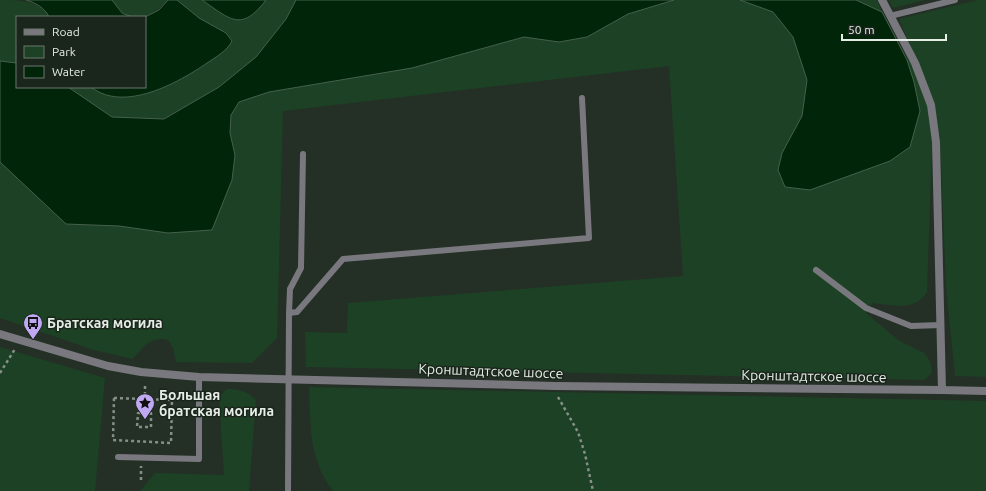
<svg xmlns="http://www.w3.org/2000/svg" width="986" height="491" font-family="Ubuntu,sans-serif">
<style>
.green{fill:#1d4125}
.water{fill:#002509;stroke:#45614b}
.lines{fill:none;stroke-linecap:round;stroke-linejoin:round}
.path{stroke:#858f86;stroke-width:2.5;stroke-dasharray:3 3;stroke-linecap:butt}
.service{stroke:#7a787f;stroke-width:6}
.minor{stroke:#7a787f;stroke-width:8}
.tertiary{stroke:#7a787f;stroke-width:8}
.labels{text-anchor:middle;stroke-width:3;stroke-linejoin:round;paint-order:stroke}
.poi-label{font-size:14px;font-weight:bold;fill:#e5ede6;stroke:#1a261c;text-anchor:start}
.street-label{font-size:14px;fill:#e5ede6;stroke:#1a261c}
</style>
<rect width="100%" height="100%" fill="#243026"/>
<!-- green -->
<path class="green" d="M0,0c18,0 40,0 49,17h-32v46l-17,-2z
M112,0h56c-18,19 -40,27 -56,0z
M178,0h24l21,14 37,-6 6,-8h30l-10,19 -30,38 -37,30 -55,32 -52,-2 -44,-30h23l5,4 19,5 11,1 73,-28 30,-23 -3,-13 -27,-15z
M674,0h66l33,12 20,25 14,43 -5,36 -20,37 -4,17 7,17 135,-76 -13,-51 3,1 17,44 5,38 -5,149c-13,20 -33,13 -55,11l-6,10 32,27 26,13 6,8 2,12 -8,7 -618,-13 -1,-35 42,1 1,-30 335,-27 -14,-210 -386,45 -6,227 -25,25 -76,-1 -3,-14 -5,-8c-17,-4 -24,6 -35,19l-39,-9 -94,-32v-156l66,62 53,2 49,7 67,-78 -5,-22 1,-18 8,-13 30,-10 143,-24 112,-31 35,5 28,-5 41,-23z
M856,0h21l5,12z
M889,0h36l-32,8z
M978,0h8v377l-31,-1 -9,-90 -6,-148 -6,-35 -35,-84z
M0,347l105,31 -10,113h-95z
M309,387l677,14v90h-653c-25,-34 -22,-64 -24,-104z
M227,389c12,0 20,2 29,11l-7,91h-109l15,-18 69,2 -5,-78z"/>
<!-- water -->
<path class="water" d="M26,0h86l10,13 10,4h-83c-4,-9 -13,-14 -23,-17z
M168,0h9l22,18 27,15 6,8c-5,10 -16,16 -25,22 -29,20 -83,50 -116,24h54v-70l14,-7z
M202,0h64c-25,33 -36,19 -64,0z
M296,0h378l-46,14 -41,23 -28,5 -35,-5 -112,31 -143,24 -30,10 -8,13 -1,18 5,22 -3,25 -20,50 -44,3 -49,-7 -53,-2 -66,-62v-101l17,2v24h51l44,30 52,2 55,-32 37,-30 30,-38z
M740,0h116l26,12 25,48 7,22 6,29 -10,36 -20,14 -80,29 -25,-3 -7,-17 4,-17 20,-37 5,-36 -14,-43 -20,-25z"/>
<g class="lines">
<!-- path -->
<path class="path" d="M0,373l15,-24
M558,397l20,35 7,22 8,37
M114,398l58,2 -1,43 -58,-3z
M138,413h13v14h-14z
M145,413v-30
M141,480v-14"/>
<!-- service -->
<path class="service" d="M890,16l65,-16
M816,270l50,38 45,18 30,-1
M289,313l1,-24 11,-21 2,-114
M118,457l81,2v-82
M288,491l1,-178 8,-1 46,-53 246,-21 -7,-140"/>
<!-- minor -->
<path class="minor" d="M882,0l33,63 16,42 5,37 6,248 44,1"/>
<!-- tertiary -->
<path class="tertiary" d="M0,334l108,32 33,6 58,5 356,9 387,4"/>
</g>
<!-- icons -->
<defs>
<g id="bus-pin" transform="scale(1)"><path d="M0 17L-7.5 6A9.5 9.5 0 1 1 7.5 6Z" fill="#c1a8f3" stroke="#1a261c"/><path d="M-5-6H5V4H4V6H2V4H-2V6H-4V4H-5ZM-3.5-4V0h7V-4ZM-3.5 1.2v1.5H-2V1.2ZM2 1.2v1.5H3.5V1.2Z" fill="#111"/></g>
<g id="sight-pin" transform="scale(1)"><path d="M0 17L-7.5 6A9.5 9.5 0 1 1 7.5 6Z" fill="#c1a8f3" stroke="#1a261c"/><path d="M0-6L1.8-2.2L6-1.7L2.9 1.2L3.7 5.4L0 3.3L-3.7 5.4L-2.9 1.2L-6-1.7L-1.8-2.2Z" fill="#111"/></g>
</defs>
<g fill-rule="evenodd">
<use href="#bus-pin" x="33" y="323"/>
<use href="#sight-pin" x="145" y="403"/>
</g>
<g class="labels">
<!-- poi labels -->
<g class="poi-label">
<text x="47" y="328">Братская могила</text>
<text x="159" y="400">Большая<tspan x="159" dy="16">братская могила</tspan></text>
</g>
<!-- street labels -->
<g class="street-label">
<text transform="translate(491 371) rotate(2)" y="5">Кронштадтское шоссе</text>
<text transform="translate(814 376) rotate(1)" y="5">Кронштадтское шоссе</text>
</g>
</g>
<!-- legend -->
<rect x="16" y="16" width="130" height="72" fill="#1a261c" stroke="#6b766d"/>
<rect x="24" y="29" width="20" height="6" fill="#7a787f" stroke="#6b766d"/>
<text x="52" y="36" font-size="12" fill="#e5ede6">Road</text>
<rect x="24" y="46" width="20" height="12" fill="#1d4125" stroke="#6b766d"/>
<text x="52" y="56" font-size="12" fill="#e5ede6">Park</text>
<rect x="24" y="66" width="20" height="12" fill="#002509" stroke="#6b766d"/>
<text x="52" y="76" font-size="12" fill="#e5ede6">Water</text>
<!-- scale -->
<path d="M842 34v6h104v-6" fill="none" stroke="#e5ede6" stroke-width="2"/>
<text x="848" y="34" font-size="12" fill="#e5ede6" stroke="#1a261c" stroke-width="3" paint-order="stroke">50 m</text>
</svg>
